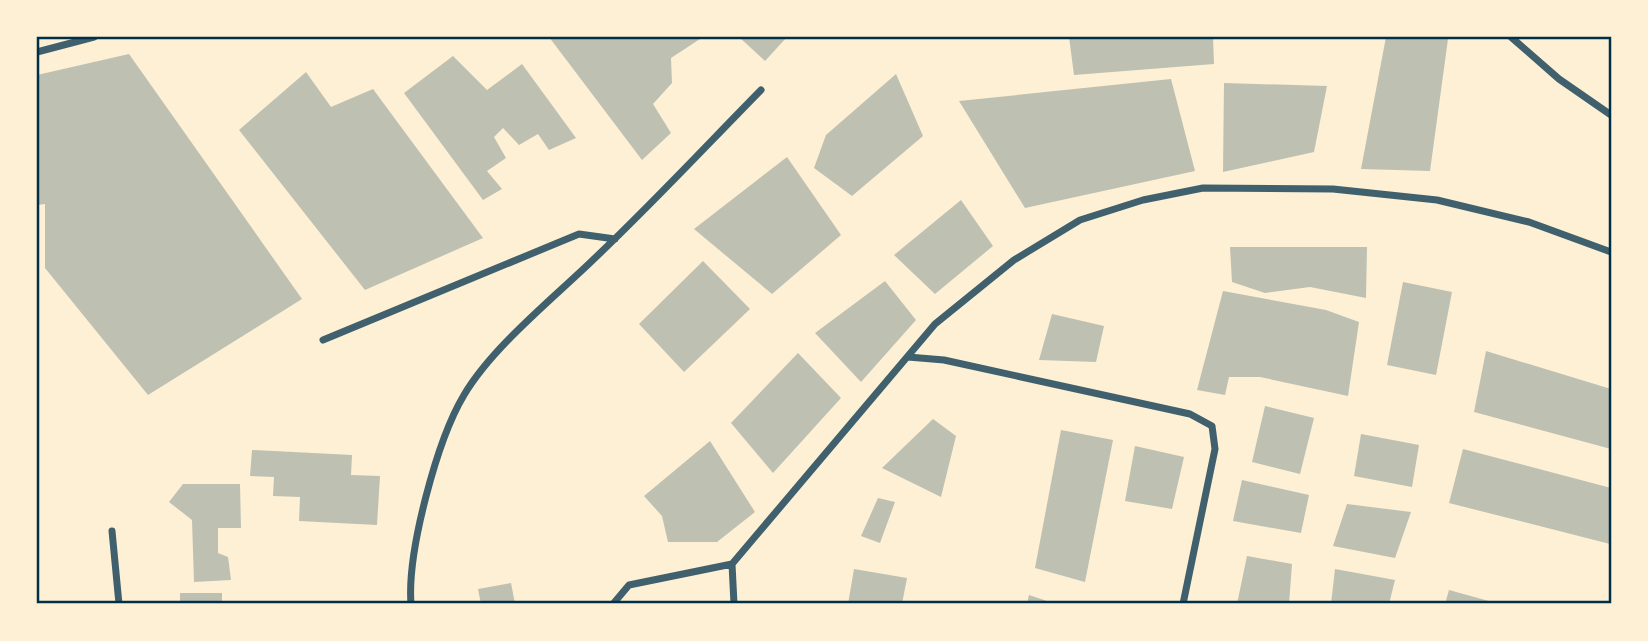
<svg xmlns="http://www.w3.org/2000/svg" width="1648" height="641" font-family="'Source Serif 4',serif">
<style>
.building{fill:#bec0b2}
.lines{fill:none;stroke-linecap:round;stroke-linejoin:round}
.minor{stroke:#3f606c;stroke-width:7}
.neatline{fill:none;stroke:#003049;stroke-width:2.5}
</style>
<rect width="100%" height="100%" fill="#fdf0d5"/>
<!-- building -->
<path class="building" d="M549,37h154l-32,21 1,25 -19,21 18,29 -29,27z
M739,37h48l-22,24z
M1069,37h144l1,27 -140,11z
M1386,37l62,2 -18,132 -69,-2z
M129,54l173,245 -154,96 -103,-127v-64l-8,1v-130z
M453,56l34,34 35,-26 54,74 -27,12 -11,-16 -19,11 -16,-17 -9,9 12,21 -19,13 15,18 -19,11 -79,-107z
M306,72l25,35 42,-18 110,149 -118,52 -126,-160z
M896,74l27,62 -71,60 -38,-28 12,-33z
M1171,79l24,92 -170,37 -66,-107z
M1224,83l103,3 -13,66 -91,20z
M787,157l54,78 -69,59 -78,-65z
M961,200l32,46 -58,48 -41,-39z
M1230,247h137l-1,51 -56,-11 -45,6 -33,-11z
M703,261l47,48 -66,63 -45,-48z
M885,281l31,39 -55,62 -46,-49z
M1403,282l49,10 -16,83 -49,-10z
M1223,291l103,19 33,12 -11,74 -88,-19h-31l-4,18 -28,-5z
M1052,314l52,12 -8,36 -57,-2z
M1486,351l125,38v60l-137,-37z
M798,353l43,45 -68,75 -42,-50z
M1265,406l49,12 -14,56 -48,-12z
M933,419l23,17 -15,61 -59,-29z
M1061,430l52,10 -28,142 -50,-14z
M1361,434l58,11 -7,42 -58,-11z
M710,441l45,71 -38,30h-49l-6,-26 -18,-20z
M1135,446l49,11 -12,52 -47,-8z
M1463,449l148,39 -1,56 -161,-41z
M252,450l100,5 -1,20 29,1 -3,49 -78,-4 1,-24 -27,-1 1,-19 -24,-1z
M1242,480l67,15 -8,38 -68,-12z
M183,484h57l1,44h-23v25l10,4 3,23 -37,2 -2,-62 -23,-18z
M878,498l17,4 -15,41 -19,-7z
M1347,504l64,8 -16,46 -62,-12z
M1247,556l45,8 -3,40h-52z
M854,569l53,9 -5,26h-54z
M1335,569l60,11 -6,24h-58z
M511,583l4,21h-34l-3,-15z
M1449,590l47,13 -1,1h-50z
M180,593h42v11h-42z
M1029,595l27,9h-29z"/>
<g class="lines">
<!-- minor -->
<path class="minor" d="M1511,37l48,42 52,36
M37,52l57,-15
M323,340l256,-106 36,5
M908,357l36,3 246,54 22,12 3,23 -32,155
M112,531l7,73
M732,564l203,-240 79,-64 66,-40 63,-20 60,-12 130,1 104,11 92,22 82,30
M732,564l2,40
M411,604c-4,-52 26,-164 53,-209 29,-49 91,-98 132,-138 57,-54 110,-111 165,-167
M613,604l16,-19 103,-21"/>
</g>
<!-- border -->
<rect width="1648" height="641" fill="none" stroke="#fdf0d5" stroke-width="77"/>
<rect x="38" y="38" width="1572" height="564" class="neatline"/>
</svg>
